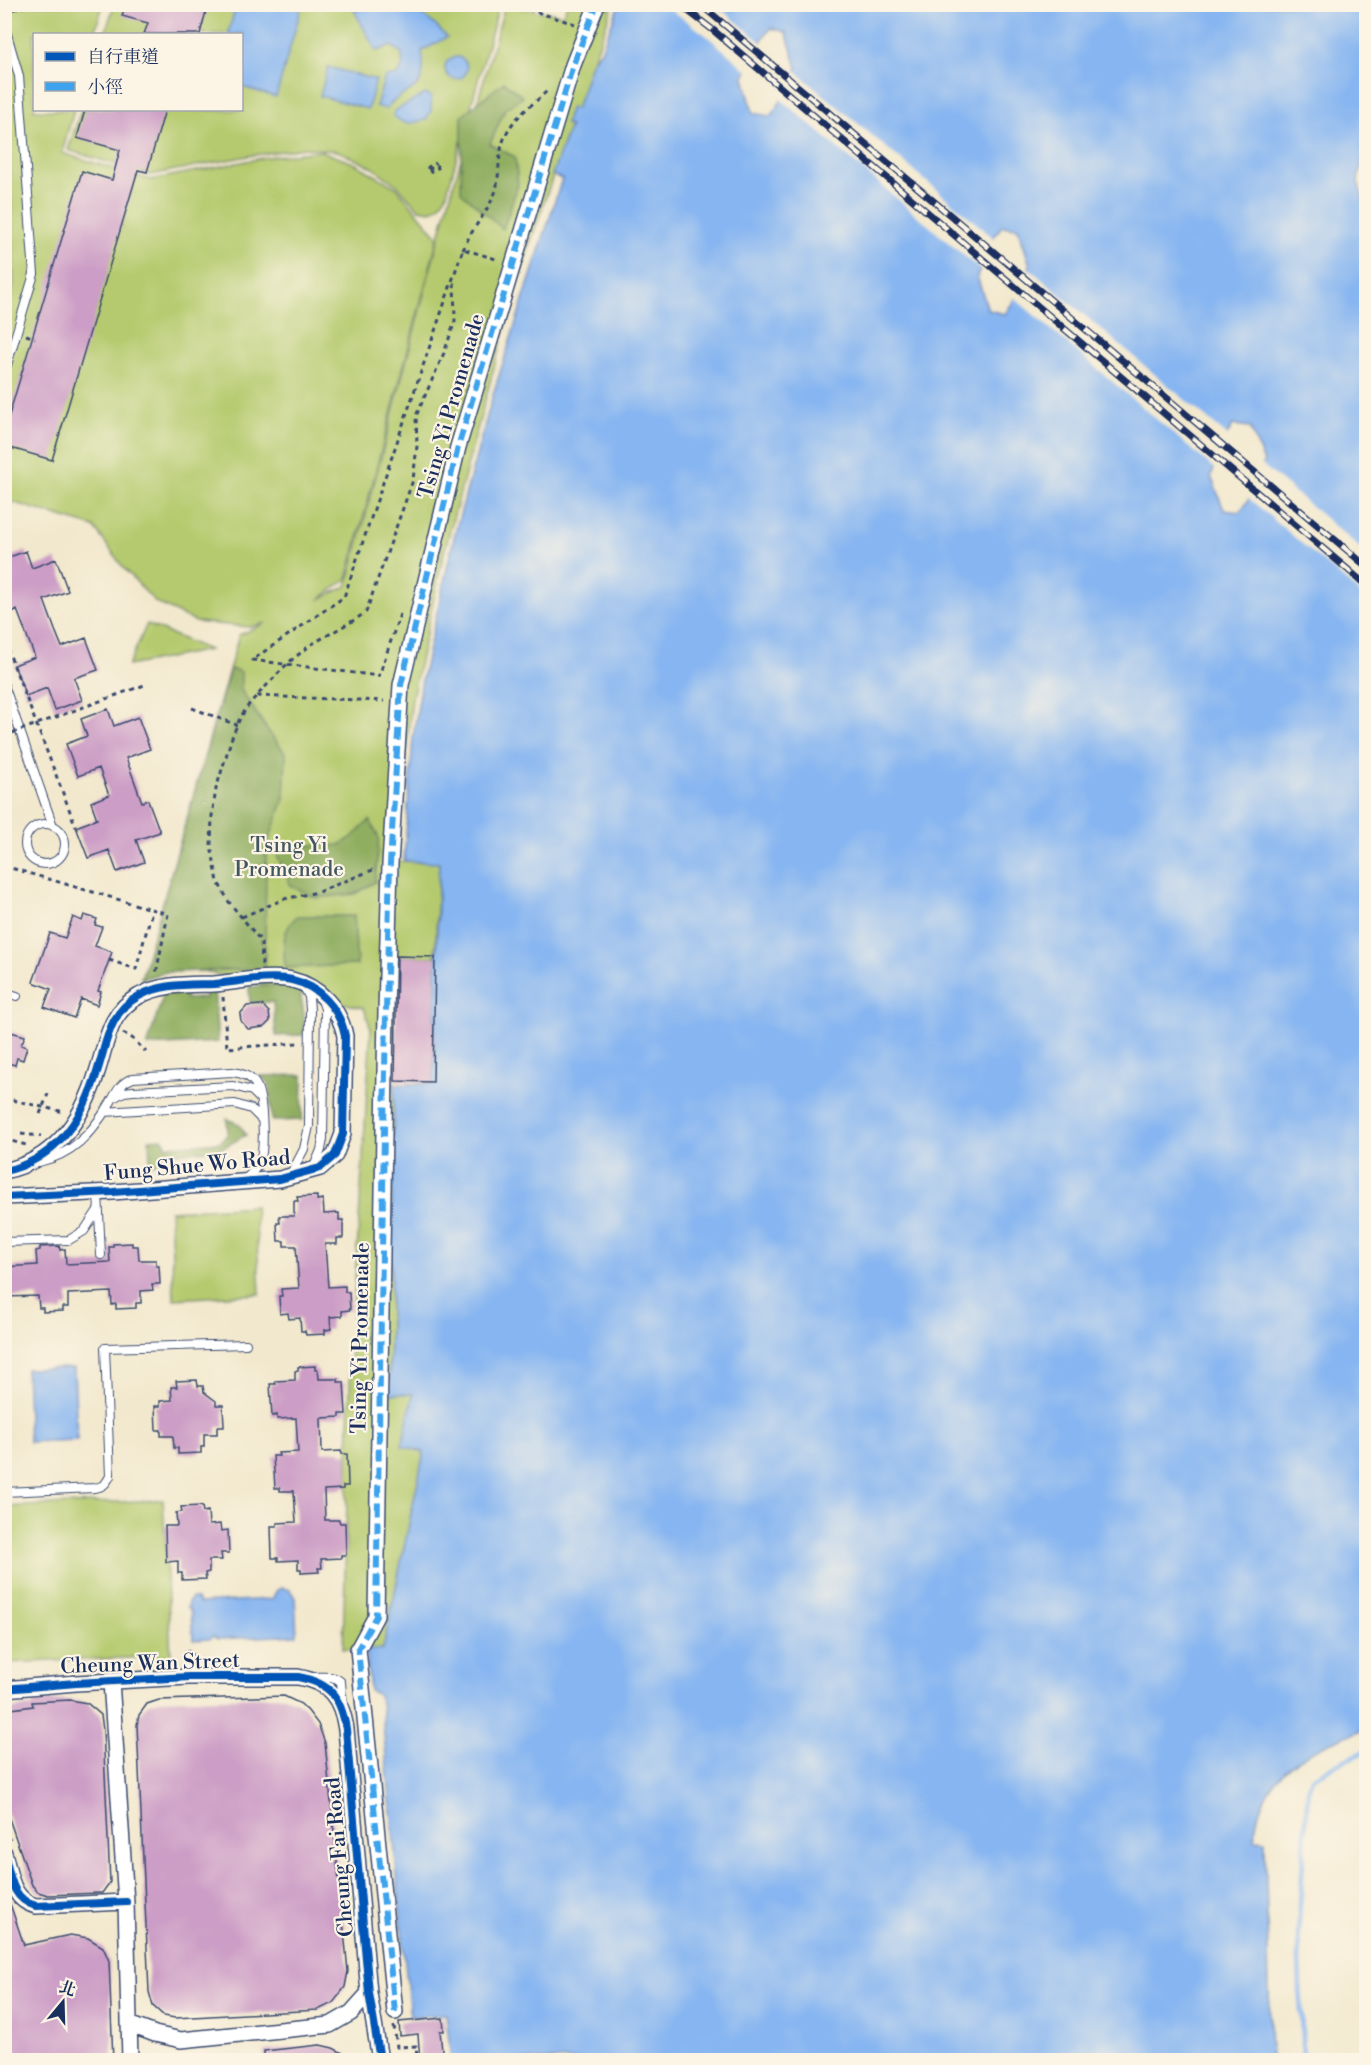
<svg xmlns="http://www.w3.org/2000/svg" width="1371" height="2065" font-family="'Libre Bodoni','Noto Serif TC',serif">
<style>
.green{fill:#b5ca6e;stroke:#687c66;stroke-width:1.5}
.forest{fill:#90ae61;stroke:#566e60;stroke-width:1.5}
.water{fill:#86b5f1;stroke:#5072a8;stroke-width:1.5;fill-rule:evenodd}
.pier{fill:#f2e8cd}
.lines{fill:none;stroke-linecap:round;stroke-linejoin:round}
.stream{stroke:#86b5f1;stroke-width:5}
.building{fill:#cc9dc6}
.lane-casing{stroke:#3b4b6f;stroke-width:10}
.street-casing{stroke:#3b4b6f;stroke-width:18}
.path{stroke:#3b4b6f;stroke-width:3;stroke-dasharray:4.5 4.5;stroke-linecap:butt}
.lane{stroke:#fff;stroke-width:8}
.street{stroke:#fff;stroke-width:15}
.rail-casing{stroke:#1b2f5e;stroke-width:7}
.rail{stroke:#fcf5e5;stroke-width:4.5;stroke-dasharray:14;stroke-linecap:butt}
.path-bridge{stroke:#3b4b6f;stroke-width:3;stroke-dasharray:4.5 4.5;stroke-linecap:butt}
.quiet{stroke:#3da3ed;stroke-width:6;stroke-dasharray:12 6;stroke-linecap:butt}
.cycleway-casing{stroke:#fcf5e5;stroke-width:11}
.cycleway{stroke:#0057b8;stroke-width:8}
.labels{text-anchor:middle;stroke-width:4.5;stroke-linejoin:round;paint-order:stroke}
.street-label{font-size:21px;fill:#1b2f5e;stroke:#fcf5e5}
.park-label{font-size:21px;fill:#425662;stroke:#fcf5e5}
</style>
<rect width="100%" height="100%" fill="#fcf5e5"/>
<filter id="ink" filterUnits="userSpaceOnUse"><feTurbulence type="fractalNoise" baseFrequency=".0167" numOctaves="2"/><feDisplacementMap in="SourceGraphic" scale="12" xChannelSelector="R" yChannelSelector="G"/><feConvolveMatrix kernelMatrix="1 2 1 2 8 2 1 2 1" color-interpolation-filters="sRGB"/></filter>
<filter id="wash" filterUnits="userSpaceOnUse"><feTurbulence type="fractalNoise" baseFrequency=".008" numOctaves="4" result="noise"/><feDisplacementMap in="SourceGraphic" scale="24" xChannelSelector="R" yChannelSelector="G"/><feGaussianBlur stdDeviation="1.35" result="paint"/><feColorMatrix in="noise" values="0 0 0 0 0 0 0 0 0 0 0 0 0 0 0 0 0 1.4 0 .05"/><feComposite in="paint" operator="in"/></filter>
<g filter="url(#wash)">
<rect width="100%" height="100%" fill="#f2e8cd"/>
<!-- green -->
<path class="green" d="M4,5h99l-9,29h-60v76h40l-12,43 89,27 116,-23 54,-6 35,13 41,24 41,49 -91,342 -29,21 29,-14 94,-357 64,-224 58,10 4,-10h46l-37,104 -5,-2 -1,18 -54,161 -73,270 -31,142 -11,105 -4,58 42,1 -4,95 -44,-1 -2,125h5l-5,312h25l-12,53 22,6 -41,197h-40l8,-302 20,-318 -7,-21 -161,-37 -38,1 -24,7 98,-344 27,-12 -17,4 -53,-5 -41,-20 -33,-36 -28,-39 -89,-27 -1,-183 10,-31 -7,-185 -3,-8z
M114,5h385l-53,191 -7,10 -8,5 -12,-2 -21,-23 -26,-19 -34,-16 -34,-3 -56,8 -98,19 -82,-25 13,-40h161v-76h-137z
M147,624l62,26 -81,16z
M255,1206l5,88 -86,5 -4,-88z
M163,1500l8,156 -166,7 -1,-156z"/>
<!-- forest -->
<path class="forest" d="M504,82l19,15 -18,12 -15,35 25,13 3,28 -15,44 -42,-37 1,-77z
M230,669l11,3v18l25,38 20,26 -2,45 -18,49 -1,121 -101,3 -23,7z
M370,820l9,18 -4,44 -20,12 -39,4 -25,-12 -18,-40 67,-1 11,-7z
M297,916h57l3,49 -72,3c-1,-22 -5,-36 12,-52z
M286,985l14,6 4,23v21l-28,1 -3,-34 -23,1 -1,-16z
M214,989l4,53 -71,4 17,-53 21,-2 1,8 19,-1 -1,-8z
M303,1075l-1,45 -30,1 -3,-38 -9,-7z
M227,1119l12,5 7,11 -25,14 -56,5 -8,9 -7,1 -1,-25 13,-1 5,8 53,-4 8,-8z"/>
<!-- water -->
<path class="water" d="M236,5h66l-26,92 -34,-10v-53h-14z
M377,5c34,0 47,7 70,32l-25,14c6,49 -14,30 -36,58l-10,-3 9,-29 12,-2c7,-8 7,-15 3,-24l-9,-5 -15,5 -22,-41z
M619,5h747v138l-8,38 8,29v1519c-58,20 -107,42 -112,111l11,1 6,219h-820l-5,-46 -36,3 -29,-315 -4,-8 -7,-3 -4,-41 17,-1 41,-197 -22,-6 11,-52h-24l5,-309 39,-2 6,-220 -35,-2 9,-123 9,-59 33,-146 39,-142 68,-212 -10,-4 18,-49 -5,-2 6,-17 5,2 16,-48 9,-10zM771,28l15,4 11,36 -19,38 -8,10 -17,-3 -9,-36 19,-39zM1002,226l16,2 12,37 -19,40 -6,9 -17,-4 -11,-34 18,-41zM1233,425l17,2 14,35 -17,40 -7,10 -16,-2 -13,-34 17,-43z
M445 68a11 11 0 1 1 22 0a11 11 0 1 1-22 0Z
M328,67l48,13 -8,29 -48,-13z
M425,94l6,2v14l-5,10c-15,3 -21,7 -33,-5l3,-5z
M74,1368l3,72 -48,2 -3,-73z
M282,1588l8,2 5,8 2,37 -80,4 -4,-3 -4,3 -16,1 -2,-28 -4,-5 1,-5 4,-4 5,1 2,4 73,-4 5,-9z"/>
<!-- pier -->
<path class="pier" d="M665,5h50l11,8 37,31 -13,29 -43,-37z
M793,69l203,171 -14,31 -203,-173z
M1026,266l203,171 -13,33 -204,-174z
M1260,463l106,90v45l-120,-102z"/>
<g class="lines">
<!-- stream -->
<path class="stream" d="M1303,2060l-5,-127 10,-143 4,-12 31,-17 23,-10"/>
</g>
<g id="blocks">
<!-- building -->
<path class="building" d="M125,4h83l-8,30h-56l4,-11 -26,-7z
M85,110h80l-18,62 -9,-2 -86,290 -48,-14v-14l78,-261 30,9 8,-30 -43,-12z
M26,551l6,17 24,-9 12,32 -24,9 11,30 7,17 24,-9 12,32 -24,8 8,22 -27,10 -8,-22 -21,8 -12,-31 21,-8 -18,-47 -13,5v-56z
M108,709l6,17 24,-9 12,32 -24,9 16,44 6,-2 12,32 -24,8 8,22 -27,10 -8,-22 -21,8 -12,-31 21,-8 -6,-17 18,-7 -10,-27 -21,8 -12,-32 21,-8 -6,-17z
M84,915l13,4 -2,6 7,2 -7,19 17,6 -14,39 3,1 -4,13 -16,-6 -7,19 -30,-11 7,-18 -18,-7 17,-49 15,5 8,-21 9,4z
M397,956l38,1 -2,125 -38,-1z
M262,1005l7,7 1,9 -6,6 -16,2 -7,-8 -1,-7 7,-8z
M4,1030l21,6 -4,9 6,2 -4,13 -6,-2 -2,7 -11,-3z
M317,1196v4l6,-1 1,15 15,-1v7h4v18h-6v6h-12l2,28 1,15 17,-1v6h4l1,18 -8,1v5l-12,1 1,12 -6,1v4l-19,1 -1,-4h-4l-1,-13 -11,1 -1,-6 -8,1 -1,-18h3l-1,-7 18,-1 -3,-42h-12v-5h-6l-1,-18h3l-1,-7h15v-15h4l-1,-4z
M132,1243v3h6l1,14h17v6h3l1,18h-8l1,6 -12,1v12h-5v5l-20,1v-5l-4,1 -1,-13 -43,2v13h-5v4l-20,1v-4h-4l-1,-12 -34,1v-30l33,-2 -1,-14 4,-1v-3l19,-1 1,4 5,-1 1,15 21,-1 23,-1 -1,-15h4v-3z
M315,1366v4h3l1,9h19v3h6l2,32h-6v3l-19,1 1,34 19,-1 1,3h5l1,32h-5v3l-19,1 1,30h14l1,3h5l1,32h-5v3l-20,1 1,9h-4l1,4 -18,1v-4h-3v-9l-20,1v-3h-6l-1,-32h6v-3l19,-1 -2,-31h-14v-3h-5l-2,-32h6l-1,-3 20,-1 -2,-34 -19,1v-4l-5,1 -2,-32h6l-1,-3 20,-1v-9l3,-1v-3z
M197,1380l1,6h5l1,6 12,9v4h7l1,22h-7v7h-13v13h-3v6l-23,1v-6h-4l-1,-12h-12v-6h-5l-1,-24h5v-5l12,-1 -1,-13h6l-1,-6z
M202,1506l1,6 5,-1 1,14 11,-1 1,7 7,-1 1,23h-8l1,7h-13v12l-4,1 1,6 -24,1v-7h-4v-12l-12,1 -1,-36h12l-1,-13 6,-1 -1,-5z
M284,1696l17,8 7,7 10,13 7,19 23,228 -3,16 -12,16 -15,7 -143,8 -11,-2 -11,-10 -4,-14 -12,-267 2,-10 8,-11 12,-4z
M70,1700l17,3 14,12 2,15 7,152 -8,11h-4l-50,2 -10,-3 -6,-7 -28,-81v-94l29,-4 -1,-4z
M4,1894l3,1 17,50 46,-10 18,3 15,9 6,14 4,100h-109z
M443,2018l1,13h-4l3,30h-23l-2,-27 -18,2 -1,-14z
M320,2045l13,3 25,13h-94v-10z"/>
</g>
</g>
<g filter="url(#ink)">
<use href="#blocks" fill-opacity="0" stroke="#3b4b6f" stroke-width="1.5"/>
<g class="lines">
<!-- lane casing -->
<g class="lane-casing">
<path id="lane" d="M4,24l15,52 15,198 -30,101
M4,685l49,141
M25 844a20 20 0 1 1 40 0a20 20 0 1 1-40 0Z
M4,992l13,4
M115,1097l9,-5 9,-1 100,-5 19,5 8,8
M104,1112l131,-8 16,5 10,10
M39,1162c34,-8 52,-28 70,-57 7,-11 10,-22 24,-27l99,-6c9,1 19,4 24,13 7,11 9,63 4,76 -3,7 -9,13 -15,18
M313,1169l8,-19 2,-11 2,-130 -3,-9
M291,1174l13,-25 5,-23 1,-116 -1,-13 -5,-10
M98,1192l3,63
M4,1242l65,-2 15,-9 14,-21
M4,1492l90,-4c9,-1 12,-4 16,-12l-5,-128 141,-4
M188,1655l1,22
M314,1677c10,0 20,-2 27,5l2,22"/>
</g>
<!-- street casing -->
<g class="street-casing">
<path id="street" d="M4,1171c52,-11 80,-54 94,-102 9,-28 11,-57 41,-73 23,-13 50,-11 75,-12 23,-2 56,-9 78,-4 27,6 48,29 53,56l-2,98 -8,21 -15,13 -40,11 -167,13 -109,5
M111,1681l15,221 4,158
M4,1689l72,-6 113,-6h109c32,6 43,20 48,52l23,264 11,67
M4,1853c6,21 7,47 32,53l90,-4
M395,2012l-37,-363 18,-33 10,-605 4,-147 11,-179 57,-238 115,-382 24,-61
M131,2025l24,9 26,6 149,-15 21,-12 18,-20"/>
</g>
<!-- path -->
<path class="path" d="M511,4l64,20
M4,11l34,-7
M428,169l9,-3 1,2 -9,4
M428,169v-2l8,-4
M463,250c8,-21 24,-37 32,-57 4,-12 3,-25 5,-37 4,-35 26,-44 48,-66
M26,335l9,3
M400,614l-21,62 -127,-16 92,-63 119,-348 36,11
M4,640l72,187
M257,696l127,5
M192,708l45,17
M4,866l164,48 -12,60
M242,917l42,-18 34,-7 57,-23
M109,960l27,9 16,-58
M262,965l-1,-24 -32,-39 -11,-20 -7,-36 1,-30 4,-27 16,-52 8,-19 10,-15 39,-41 23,-18 44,-25 10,-7 47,-132 4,-34 -1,-30 28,-63 11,-32 -1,-42
M223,997l4,51 71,-5
M123,1033l9,5 14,14
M4,1098l60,14
M21,1134l20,2
M4,1139l22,6
M4,1821l6,18
M394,2026l3,21 19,-1 1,14"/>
<!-- lane -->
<use href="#lane" class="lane"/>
<!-- street -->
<use href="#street" class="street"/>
<!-- rail casing -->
<g class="rail-casing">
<path id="rail" d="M679,4l34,26 653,555
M700,4l666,562"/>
</g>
<!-- rail -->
<use href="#rail" class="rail"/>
<!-- path-bridge -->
<path class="path-bridge" d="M4,736l143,-52
M40,1114l8,-20"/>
<!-- quiet -->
<path class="quiet" d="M395,2012l-37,-363 18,-33 10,-605 4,-147 11,-179 57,-238 115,-382 24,-61"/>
<!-- cycleway casing -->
<g class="cycleway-casing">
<path id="cycleway" d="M4,1171c52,-11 80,-54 94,-102 9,-28 11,-57 41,-73 23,-13 50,-11 75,-12 23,-2 56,-9 78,-4 27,6 48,29 53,56l-2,98 -8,21 -15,13 -40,11 -167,13 -109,5
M4,1689l72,-6 113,-6h109c32,6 43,20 48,52l23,264 11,67
M4,1853c6,21 7,47 32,53l90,-4"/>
</g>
<!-- cycleway -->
<use href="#cycleway" class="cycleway"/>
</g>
</g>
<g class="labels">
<!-- street labels -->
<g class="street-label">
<text transform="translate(451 406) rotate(-74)" y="7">Tsing Yi Promenade</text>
<text transform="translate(197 1165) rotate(-5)" y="7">Fung Shue Wo Road</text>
<text transform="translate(360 1338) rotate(-89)" y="7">Tsing Yi Promenade</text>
<text transform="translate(150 1663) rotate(-2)" y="7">Cheung Wan Street</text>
<text transform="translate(339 1857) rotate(-95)" y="7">Cheung Fai Road</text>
</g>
<!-- park labels -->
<g class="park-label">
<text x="289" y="852">Tsing Yi<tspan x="289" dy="24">Promenade</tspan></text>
</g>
</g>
<!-- margin -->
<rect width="1371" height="2065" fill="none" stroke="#fcf5e5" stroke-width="24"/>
<!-- legend -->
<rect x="33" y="33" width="210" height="78" fill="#fcf5e5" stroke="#a2a6af" stroke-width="1.5"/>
<rect x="45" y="52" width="30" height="9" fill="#0057b8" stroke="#a2a6af" stroke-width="1.5"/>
<text x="87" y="63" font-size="18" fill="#1b2f5e">自行車道</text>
<rect x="45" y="82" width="30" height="9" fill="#3da3ed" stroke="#a2a6af" stroke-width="1.5"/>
<text x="87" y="93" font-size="18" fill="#1b2f5e">小徑</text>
<!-- north arrow -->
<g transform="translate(63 2002) rotate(19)" stroke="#fcf5e5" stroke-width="4.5" paint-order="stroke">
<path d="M0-4.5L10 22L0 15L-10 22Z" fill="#1b2f5e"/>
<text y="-9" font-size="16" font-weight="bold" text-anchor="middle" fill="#1b2f5e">北</text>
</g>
</svg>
